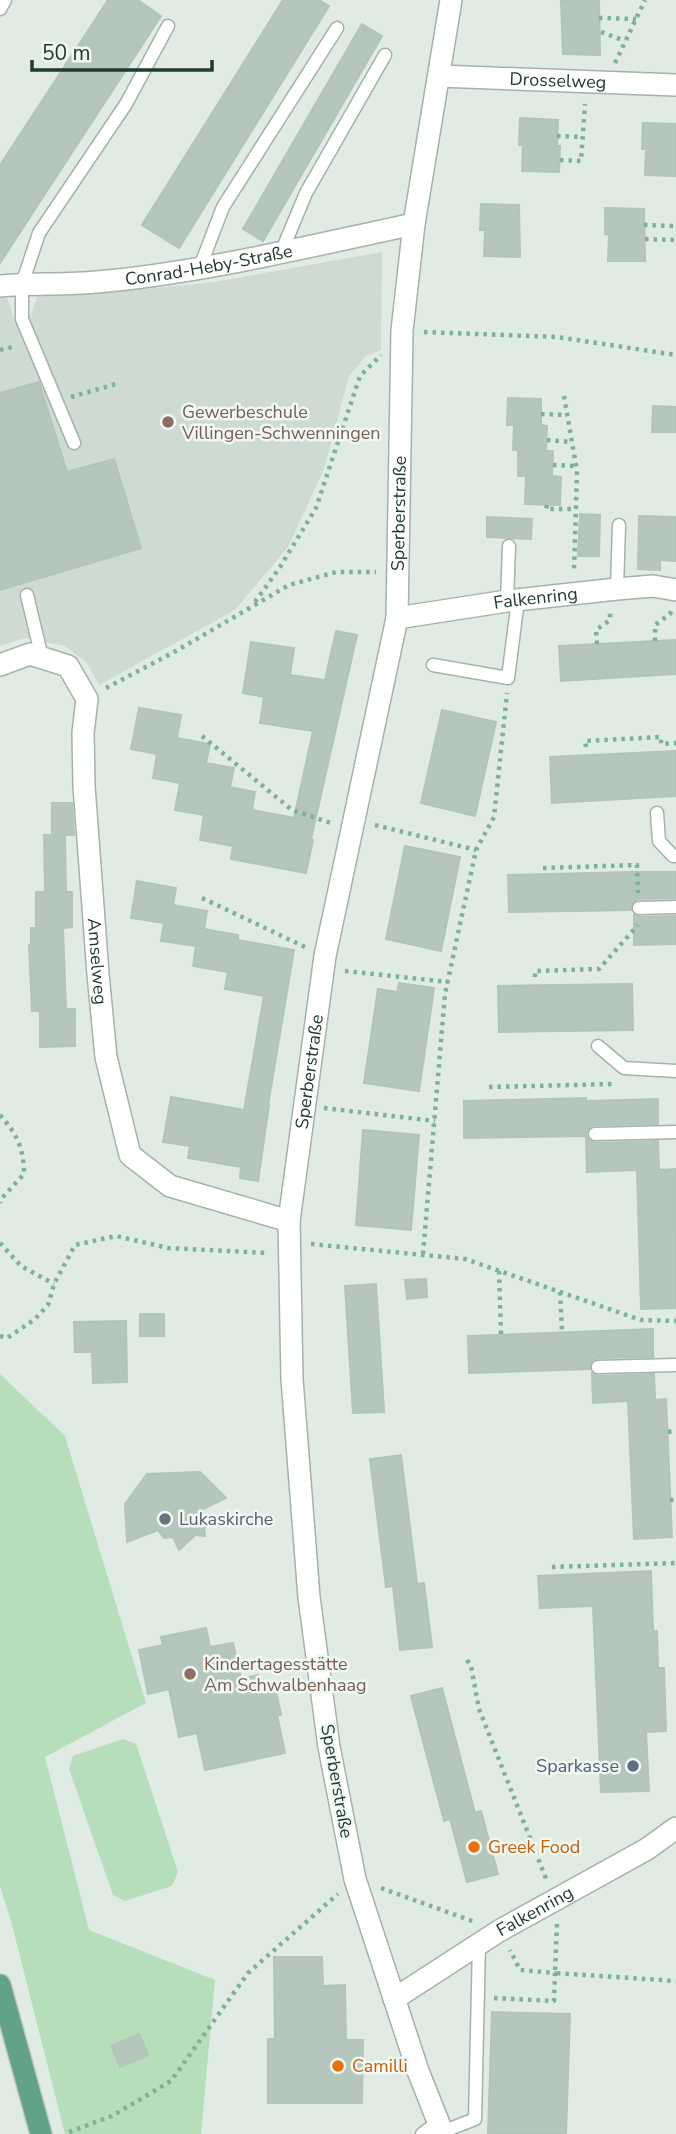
<svg xmlns="http://www.w3.org/2000/svg" width="676" height="2134" font-family="'Nunito Sans',sans-serif">
<style>
.built{fill:#cedbd3}
.green{fill:#b7debb}
.building{fill:#b5c6bd;stroke:#b2c5ba;stroke-width:2}
.lines{fill:none;stroke-linecap:round;stroke-linejoin:round}
.service-casing{stroke:#a3b3aa;stroke-width:15}
.minor-casing{stroke:#a3b3aa;stroke-width:24}
.primary-casing{stroke:#c1c8c5;stroke-width:24}
.path{stroke:#7eb199;stroke-width:4.5;stroke-dasharray:3.5 5;stroke-linecap:butt}
.service{stroke:#fff;stroke-width:12}
.minor{stroke:#fff;stroke-width:21}
.primary{stroke:#62a388;stroke-width:21}
.education-dot{fill:#8d6e63;stroke:#f0f8f3;stroke-width:2.5}
.worship-dot{fill:#6b7280;stroke:#f0f8f3;stroke-width:2.5}
.service-dot{fill:#5c6f8a;stroke:#f0f8f3;stroke-width:2.5}
.food-dot{fill:#e8710a;stroke:#f0f8f3;stroke-width:2.5}
.labels{text-anchor:middle;stroke-width:5;stroke-linejoin:round;paint-order:stroke}
.street-label{font-size:18px;fill:#203c30;stroke:#f0f8f3}
.education-label{font-size:18px;fill:#785e54;stroke:#f0f8f3;text-anchor:start}
.worship-label{font-size:18px;fill:#5b616d;stroke:#f0f8f3;text-anchor:start}
.service-label{font-size:18px;fill:#4e5e75;stroke:#f0f8f3;text-anchor:end}
.food-label{font-size:18px;fill:#c56008;stroke:#f0f8f3;text-anchor:start}
</style>
<rect width="100%" height="100%" fill="#e0ebe4"/>
<!-- built -->
<path class="built" d="M382,252l-1,98 -15,6 -17,20 -25,93 -36,78 -53,63 -136,75 -13,-23 -21,-16 -40,-8 -25,8v-348h7l8,23 15,-4 8,-22 119,-7 57,-6z"/>
<!-- green -->
<path class="green" d="M0,1374l65,62 81,267 -101,54 44,173 126,50 -14,154h-136l-54,-213 -11,-35z
M123,1739l13,5 42,128 -6,14 -47,15 -12,-6 -44,-126 4,-13z"/>
<!-- building -->
<path class="building" d="M108,0h30l23,16 -161,247v-98z
M283,0h36l10,6 -150,242 -37,-23z
M561,1h38l1,54 -37,-1z
M362,24l20,12 -119,205 -20,-12z
M520,118l38,2 -1,26h3l-1,26 -37,-1 1,-26h-4z
M643,123l33,1v52l-31,-1 1,-26h-4z
M481,204l38,1 1,52 -36,-1 1,-26h-5z
M605,208l39,1 1,52h-37l1,-26 -4,-1z
M39,382l28,90 47,-13 27,89 -141,42v-197z
M508,398l33,1v26l6,1 -1,25h7l-1,25 9,1 -1,28 -35,-1 1,-28h-8v-26h-5l1,-25h-7z
M653,406l23,1v25h-24z
M580,514l20,1 -1,41h-21z
M639,516l37,1v44l-16,-1v10l-22,-1z
M487,517l45,2 -1,20 -44,-2z
M336,631l21,4 -46,204 2,1 -7,33 -75,-14 2,-13 -33,-6 4,-25 -29,-5 5,-27 -27,-5 4,-24 -26,-5 8,-41 42,7 -4,23 33,6 -4,19 28,5 -4,19 25,5 -3,18 42,8 19,-87 -53,-8 4,-26 -21,-4 8,-51 43,6 -4,27 35,5z
M676,640v34l-115,7 -2,-35z
M442,710l54,12 -21,94 -54,-13z
M676,751v45l-124,7 -2,-46z
M52,803h20l2,32h-22z
M44,835h21l1,57h6v35l-9,1 3,81h9v37l-35,1v-36h-8l-3,-66h2v-17h5v-36h9z
M405,846l55,11 -19,94 -55,-12z
M633,872h43v26l-38,1 -6,4 -1,7 -122,2 -1,-37z
M137,881l39,7 -3,17 34,6 -3,18 34,6v5l56,10 -26,155h1l-11,76 -18,-3 1,-11 -53,-9 2,-12 -27,-4 8,-45 73,13 20,-114 -39,-7 3,-17 -35,-6 3,-20 -35,-5 3,-18 -33,-5z
M634,915l5,2 37,-1v28l-42,1z
M399,983l35,5 -15,103 -55,-8 14,-94 19,3z
M632,984l1,46 -134,2 -1,-46z
M586,1098v3l72,-2v25l-64,1 -6,4 -2,6 4,6 5,2 63,-2 1,29 16,-1 1,139 -35,1 -4,-139 -50,2 -1,-36 -122,2v-37z
M363,1130l56,5 -8,95 -55,-5z
M426,1279l1,18 -20,2 -2,-19z
M376,1284l8,128 -31,1 -8,-127z
M140,1314h24v22h-24z
M126,1321l1,61 -34,1 -1,-31h-17l-1,-30z
M653,1329v28l-56,1 -6,4 -1,7 -121,4 -1,-37z
M592,1373l6,3 56,-2 1,26 11,-1 6,138 -38,2 -6,-138 -35,2z
M401,1455l16,129 7,-1 8,64 -32,3 -7,-64 -7,1 -16,-128z
M200,1472l26,26 -23,11 2,27 -10,-1 -16,15 -6,-13 -9,1 -6,-8 -31,12 -2,-38 22,-30z
M651,1571l2,60h4l1,37h6l2,63 -20,1 3,59 -48,1 -8,-186 -53,2 -2,-32z
M206,1628l4,19 23,-4 8,36 17,-4 4,19 14,-3 5,24h-4l8,38 -80,17 -8,-37 -18,4 -10,-48 -21,5 -9,-44 24,-5 -2,-8z
M442,1688l33,125 6,-2 17,63 -31,8 -17,-63 -6,2 -33,-125z
M274,1957h48l1,29 22,-1 1,55h17l-1,63h-94v-64h7z
M492,2012l78,2 -4,120h-78z
M139,2034l9,21 -28,12 -9,-21z"/>
<g class="lines">
<!-- service casing -->
<g class="service-casing">
<path id="service" d="M0,9l5,-9
M281,253l25,-60 79,-138
M200,267l23,-60 114,-179
M74,443l-52,-124v-35l17,-51 87,-129 42,-78
M617,589l2,-64
M27,595l15,63
M507,601l2,-55
M433,665l75,13 10,-78
M657,813l2,28 14,15h3
M639,908l37,-1
M598,1046l26,22 52,3
M595,1134l81,-2
M598,1367l78,-2
M442,2132l33,-13 4,-175
M422,2134l16,-12"/>
</g>
<!-- minor casing -->
<g class="minor-casing">
<g id="minor">
<path id="s1" d="M439,76l237,9"/>
<path id="s2" d="M0,286c32,-3 64,-1 97,-4 104,-9 213,-36 317,-58"/>
<path id="s3" d="M397,618l110,-17 110,-12 36,-3 23,4"/>
<path id="s4" d="M0,665l30,-11 38,12 19,33 -4,34 1,53 14,188 8,83 24,98 40,31 119,35"/>
<path id="s5" d="M394,1999l105,-68 148,-82 29,-21"/>
<path id="s6" d="M443,2134l-25,-63 -63,-192 -26,-132 -20,-150 -17,-218 -3,-158 36,-265 72,-338 5,-287 12,-107 37,-224"/>
</g>
</g>
<!-- primary casing -->
<g class="primary-casing">
<path id="primary" d="M0,1985l41,149"/>
</g>
<!-- path -->
<path class="path" d="M599,18l37,1
M601,32l24,9
M615,63l30,-63
M557,136l25,1
M560,160l21,1 4,-57
M644,225l32,1
M645,239l31,1
M424,332l133,5 119,18
M0,350l16,-4
M564,396l13,75 -3,101
M71,397l45,-13
M541,414l26,1
M547,440l25,2
M553,465l23,1
M547,505l-1,4h30
M255,602l25,-35 36,-59 44,-132 21,-21
M655,641v-16l15,-11 1,-3
M597,644l-1,-14 14,-10v-10
M106,688l70,-37 113,-66 47,-13h40
M202,736l90,74 39,13
M586,747l-1,-6 76,-4v7l15,-1
M375,825l101,25
M543,868l94,-3 1,28
M202,898l103,49
M345,971l103,11
M535,977v-6l64,-2 39,-44
M489,1087l126,-3
M324,1108l111,13
M0,1115c17,19 24,34 24,59l-22,24 -2,5
M0,1243l21,23 33,18
M311,1244l154,15 176,61 35,1
M423,1254l22,-260 31,-144 18,-33 13,-124
M499,1271l2,63
M560,1292l2,40
M0,1336l7,2 27,-18 14,-15 6,-21 21,-39 41,-9 52,12 100,5
M668,1432l8,-1
M670,1500h6
M552,1567l124,-4
M467,1660l4,6 8,43 68,172
M381,1888l94,34
M557,1924l-2,49 121,8
M494,1998l60,3 1,-28 -35,-3 -10,-20
M69,2132l43,-16 59,-35 77,-108 90,-79"/>
<!-- service -->
<use href="#service" class="service"/>
<!-- minor -->
<use href="#minor" class="minor"/>
<!-- primary -->
<use href="#primary" class="primary"/>
</g>
<!-- markers -->
<g class="education-dot">
<circle cx="168" cy="422" r="7"/>
<circle cx="190" cy="1674" r="7"/>
</g>
<circle class="worship-dot" cx="165" cy="1519" r="7"/>
<circle class="service-dot" cx="633" cy="1766" r="7"/>
<g class="food-dot">
<circle cx="474" cy="1847" r="7"/>
<circle cx="338" cy="2066" r="7"/>
</g>
<g class="labels">
<!-- street labels -->
<g class="street-label">
<text dy="6" stroke="none"><textPath href="#s1" startOffset="119">Drosselweg</textPath></text>
<text dy="6" stroke="none"><textPath href="#s2" startOffset="210">Conrad-Heby-Straße</textPath></text>
<text dy="6" stroke="none"><textPath href="#s6" startOffset="1650">Sperberstraße</textPath></text>
<text dy="6" stroke="none"><textPath href="#s3" startOffset="140">Falkenring</textPath></text>
<text dy="6" stroke="none"><textPath href="#s4" startOffset="373">Amselweg</textPath></text>
<text dy="6" stroke="none"><textPath href="#s6" startOffset="1083">Sperberstraße</textPath></text>
<text transform="translate(337 1781) rotate(80)" y="6">Sperberstraße</text>
<text dy="6" stroke="none"><textPath href="#s5" startOffset="166">Falkenring</textPath></text>
</g>
<!-- education labels -->
<g class="education-label">
<text x="182" y="418">Gewerbeschule<tspan x="182" dy="21">Villingen-Schwenningen</tspan></text>
<text x="204" y="1670">Kindertagesstätte<tspan x="204" dy="21">Am Schwalbenhaag</tspan></text>
</g>
<!-- worship labels -->
<g class="worship-label">
<text x="179" y="1525">Lukaskirche</text>
</g>
<!-- service labels -->
<g class="service-label">
<text x="619" y="1772">Sparkasse</text>
</g>
<!-- food labels -->
<g class="food-label">
<text x="488" y="1853">Greek Food</text>
<text x="352" y="2072">Camilli</text>
</g>
</g>
<!-- scale -->
<path d="M32 60v10h180v-10" fill="none" stroke="#203c30" stroke-width="3.5"/>
<text x="42" y="60" font-size="21" fill="#203c30" stroke="#f0f8f3" stroke-width="5" paint-order="stroke">50 m</text>
</svg>
